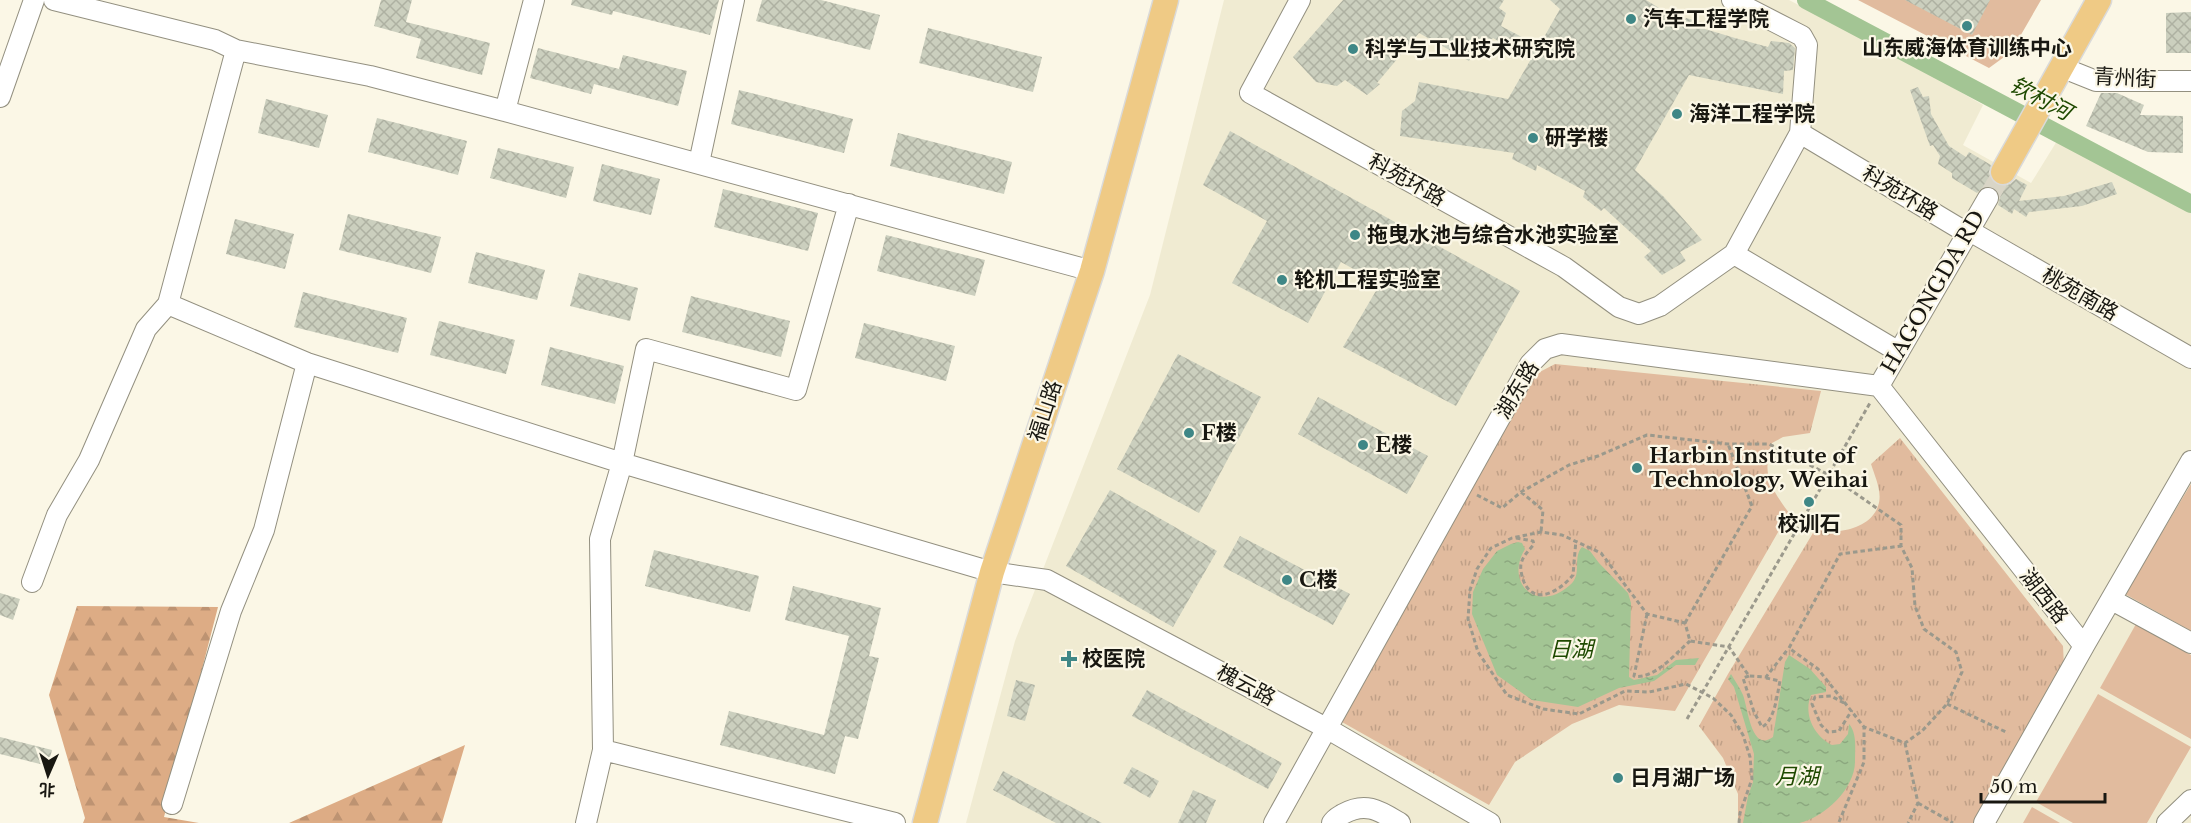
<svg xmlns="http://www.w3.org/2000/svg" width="2191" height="823" font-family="'Libre Baskerville','Noto Sans SC',serif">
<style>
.built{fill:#f0ebd2}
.grass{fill:#e1bb9e}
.forest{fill:url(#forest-firs)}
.park{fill:url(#park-tufts)}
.water{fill:url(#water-ripples)}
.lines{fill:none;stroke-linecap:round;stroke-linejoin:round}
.canal{stroke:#a3c594;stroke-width:18}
.building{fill:url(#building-cross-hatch)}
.minor-tunnel{stroke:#d9d5c6;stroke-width:20;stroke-dasharray:20 10;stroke-linecap:butt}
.minor-casing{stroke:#939080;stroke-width:22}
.major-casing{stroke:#dadad9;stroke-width:27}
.path{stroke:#9b998c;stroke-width:3;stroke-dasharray:4.5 3;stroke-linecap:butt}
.minor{stroke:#fff;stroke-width:20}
.major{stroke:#efca85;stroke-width:24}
.poi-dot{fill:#3f8786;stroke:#fbf7e6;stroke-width:2}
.labels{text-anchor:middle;stroke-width:4.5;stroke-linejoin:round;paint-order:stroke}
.poi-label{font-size:21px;font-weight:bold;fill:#181711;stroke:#fbf7e6;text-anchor:start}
.street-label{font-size:21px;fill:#181711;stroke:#fbf7e6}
.water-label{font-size:22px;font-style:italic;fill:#1e4900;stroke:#fbf7e6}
</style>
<defs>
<pattern id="forest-firs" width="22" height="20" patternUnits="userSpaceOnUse" patternTransform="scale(1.5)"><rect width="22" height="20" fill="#ddac85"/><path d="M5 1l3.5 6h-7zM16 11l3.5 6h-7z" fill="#bd9372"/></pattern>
<pattern id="park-tufts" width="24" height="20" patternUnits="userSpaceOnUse" patternTransform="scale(1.5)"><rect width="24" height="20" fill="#e1bb9e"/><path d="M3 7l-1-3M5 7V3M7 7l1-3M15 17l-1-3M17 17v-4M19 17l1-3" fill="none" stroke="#c0a087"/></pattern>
<pattern id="water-ripples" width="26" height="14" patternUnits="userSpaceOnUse" patternTransform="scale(1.5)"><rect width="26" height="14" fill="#a3c594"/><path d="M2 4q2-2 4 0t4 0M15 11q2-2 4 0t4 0" fill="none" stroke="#8ca87f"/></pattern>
<pattern id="building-cross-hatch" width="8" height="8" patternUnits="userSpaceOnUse" patternTransform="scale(1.5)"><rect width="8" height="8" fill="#cbcfbe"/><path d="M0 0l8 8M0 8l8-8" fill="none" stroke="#aeb1a2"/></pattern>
</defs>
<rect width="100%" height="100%" fill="#fbf7e6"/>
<!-- built -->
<path class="built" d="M1224,0h565l112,58 82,47 -20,40 68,38 26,-42 134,72v610h-1225l49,-182 135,-346z"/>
<!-- grass -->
<path class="grass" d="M1858,0h183l-30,52 -22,16z
M2191,484v147l-66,-37z
M2136,624l55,31v84l-91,-51z
M2098,694l93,53 -44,76h-74l-37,-21z
M2032,807l28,16h-37z"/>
<!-- forest -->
<path class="forest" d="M77,606l141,1 -54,210 35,6h-116l2,-5 -36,-123z
M465,745l-23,78h-153z"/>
<!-- park -->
<path class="park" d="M1555,364l266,27 -11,42 -27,4 -11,6c-11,32 -1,45 17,70l-114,198 -56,-6 -47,19 -57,38 -26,43 -147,-83 192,-347z
M1900,438l163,208 1,20 -89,157h-237v-29l-15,-36 -24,-32 29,-52 88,-146c7,1 16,4 24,3 15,-2 33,-9 38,-25 5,-13 -3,-29 -7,-42z"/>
<!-- water -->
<path class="water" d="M1518,542l4,1 3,6c-21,35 13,65 45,36 13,-11 2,-27 12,-38l8,4 9,12 29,30 3,10 -2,74 5,3 23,-5 19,-15 23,-2 -4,7h-19l-22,16 -35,7 -41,19 -46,-7 -35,-25 -25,-61 1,-22 10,-23 14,-18 14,-7z
M1789,655l21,14 16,18v5l-15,3c-8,19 3,41 21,50l8,-1 8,-10 1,-10c8,9 6,24 6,36 1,27 -29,57 -56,63 -17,0 -38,0 -56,0l5,-27 5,-14 1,-28 -20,-67 -6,-8 3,-5c4,7 9,14 12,21 5,13 8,58 30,42l12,-75z"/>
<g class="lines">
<!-- canal -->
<path class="canal" d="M1806,0l385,204"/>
</g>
<!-- building -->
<path class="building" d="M381,0h31l-6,22 84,21 -8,32 -66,-17 5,-19 -47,-13z
M572,0h147l-9,35 -97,-24 -1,4 -41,-10z
M762,0h59l59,15 -10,35 -114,-29z
M1343,0h161l-5,8 7,5 -5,13 38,20 21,-37 -10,-9h96l38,23 2,-5 20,5 -1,6 30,9 33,9 3,-6 18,2 6,5 -2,22 -9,1 -1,23 -94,-19 -54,95 29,27 38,43 -22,12 6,9 -24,14 -18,-18 7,-6 -47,-43 -3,3 -18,-14 2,-6 -48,-26 -1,6 -24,-12 2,-6 -114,-17 2,-25 13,-10 4,-19 89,17 23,-40 -38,-21 -11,13 -4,-6 -9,16 -50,-28 -42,50 3,1 -13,11 -22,-15 -8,6 -21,-4 -23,-25z
M1905,0h85l-18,35z
M2191,12v41h-25v-40z
M928,28l114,29 -9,35 -114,-29z
M538,48l81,21 4,-14 64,16 -9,35 -84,-22 -3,10 -61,-16z
M1918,87l5,10 6,-1 2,18 18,32 17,11 3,-5 22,13 -2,7 2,7 6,6 7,1 6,-2 6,-5 11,6 -8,16 45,-5 48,-14 5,12 -35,12 -53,6 -3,5 -12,-8 -2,5 -14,-9 2,-8 -6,-9 -7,-2 -5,2 -5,5 -25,-15v-5l-14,-9 2,-8 -7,-11 -3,1 -20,-56z
M739,90l114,29 -9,34 -113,-29z
M2101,93h16l27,12 -4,10 43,1v37l-35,-1 -62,-26z
M266,99l62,16 -9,33 -61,-15z
M377,118l90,23 -9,34 -90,-23z
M1230,131l290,160 -64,115 -113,-59 37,-63 -39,-22 -33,61 -76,-40 35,-62 -64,-36z
M898,133l114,29 -8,32 -114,-28z
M498,148l76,19 -8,31 -76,-20z
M602,164l58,15 -9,36 -58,-14z
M723,189l95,24 -10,38 -94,-24z
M348,214l93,23 -10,36 -92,-23z
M235,219l59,15 -9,35 -59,-15z
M886,235l99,25 -10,36 -98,-25z
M476,252l69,18 -8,30 -69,-17z
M579,273l59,15 -8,33 -60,-15z
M303,292l104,26 -9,35 -104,-26z
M691,296l99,25 -9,36 -99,-25z
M439,321l76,19 -9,34 -76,-19z
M864,323l91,23 -9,35 -91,-23z
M550,347l74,19 -9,38 -74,-19z
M1178,354l83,43 -62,116 -82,-44z
M1318,397l110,59 -21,38 -109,-60z
M1110,490l107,61 -44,76 -107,-61z
M1240,536l110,58 -17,31 -110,-58z
M654,550l105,26 -9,36 -105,-26z
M793,586l88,22 -12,48 10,2 -21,81 -13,-3 -10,38 -115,-29 9,-34 95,24 25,-99 -64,-16z
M0,593l20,6 -7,21 -13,-5z
M1016,680l19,5 -10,36 -18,-5z
M1147,690l135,73 -14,26 -136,-73z
M0,737l52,13 -4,16 -48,-12z
M1132,767l27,14 -9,17 -27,-15z
M1003,771l99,52h-46l-63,-33z
M1193,790l23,10 -10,23h-28z"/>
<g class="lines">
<!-- minor-tunnel -->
<path class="minor-tunnel" d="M1988,198l15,-26"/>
<!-- minor casing -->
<g class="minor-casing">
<path id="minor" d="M54,0l161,40 21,10 134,26 135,35 587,160
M1300,0l-50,93 314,174 55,40 20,7 21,-8 74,-52 165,98
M1732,0l70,36 5,9 -7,88 167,100
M2061,67l35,14h95
M0,97l34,-97
M505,111l29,-111
M699,163l35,-163
M1968,230l223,128
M1734,254l66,-121
M168,304l139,59 315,100 24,-114 150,41 53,-186
M1879,386l205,260 -100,177
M1879,386l109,-188
M32,582l25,-67 32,-55 57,-131 22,-25 68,-254
M2112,600l79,43
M2084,646l107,-185
M603,750l292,73
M172,804l59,-193 33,-81 43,-167
M586,823l17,-73 -3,-211 22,-76 370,109 55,8 281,149 162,94
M1274,823l256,-459 15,-15 16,-5 318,42
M1332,823c3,-5 6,-6 11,-9 23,-13 37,-3 57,9
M2167,823l24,-23"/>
</g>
<!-- major casing -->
<g class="major-casing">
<path id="major" d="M2003,172l96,-172
M925,823l67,-251 100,-301 74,-271"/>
</g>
<!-- path -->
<path class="path" d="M1521,492l22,18 -2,22
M1477,495l25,13 19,-16 48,-27 29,-9 49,-21 81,9h41l60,31 72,50v21l11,22 3,38 9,23 32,23 6,20 -15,32 -25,27 -17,12 -41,-16 -46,-58 -29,-21 51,-94 61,-8
M1516,538l17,3 1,3c-5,7 -11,11 -13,20 -1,5 1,13 3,18 11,25 37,8 49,-7l3,-35
M1647,614l-13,62c20,4 42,-23 56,-35
M1685,623l67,-117 -24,-62
M1749,676l-6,2 11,34 8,15c13,-7 15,-32 18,-46l-14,-3
M1844,703l-13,-7 -16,1 -3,7 9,21 7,7 11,-1 13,-21
M1947,704l61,29
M1687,719l183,-316
M1905,743l13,60 -10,20
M1918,803l35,20
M1839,822l25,-60v-35
M1739,823l1,-10 12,-34 -2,-22 -7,-22 -12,-20 -18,-17 -27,-14 -37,8 -24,-1 -46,23 -36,-5 -36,-14 -29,-43 -10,-33 2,-29 7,-21 14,-21 21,-10 29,-6 21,3 39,18 46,61 38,9 5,18 39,6 20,29 17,1 22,-28"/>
<!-- minor -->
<use href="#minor" class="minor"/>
<!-- major -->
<use href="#major" class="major"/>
</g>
<!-- markers -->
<g class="poi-dot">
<circle cx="1631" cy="19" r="6"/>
<circle cx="1967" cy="26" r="6"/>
<circle cx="1353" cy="49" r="6"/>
<circle cx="1677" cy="114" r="6"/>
<circle cx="1533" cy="138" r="6"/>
<circle cx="1355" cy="235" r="6"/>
<circle cx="1282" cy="280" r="6"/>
<circle cx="1189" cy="433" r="6"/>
<circle cx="1363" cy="445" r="6"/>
<circle cx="1637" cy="468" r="6"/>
<circle cx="1809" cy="502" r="6"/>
<circle cx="1287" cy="580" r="6"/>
<path d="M1066 650h6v6h6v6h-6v6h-6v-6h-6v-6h6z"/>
<circle cx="1618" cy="778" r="6"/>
</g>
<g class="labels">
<!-- poi labels -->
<g class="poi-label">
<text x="1643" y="26">汽车工程学院</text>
<text x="1967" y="55" text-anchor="middle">山东威海体育训练中心</text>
<text x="1365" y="56">科学与工业技术研究院</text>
<text x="1689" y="121">海洋工程学院</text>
<text x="1545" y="145">研学楼</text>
<text x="1367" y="242">拖曳水池与综合水池实验室</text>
<text x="1294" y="287">轮机工程实验室</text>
<text x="1201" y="440">F楼</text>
<text x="1375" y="452">E楼</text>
<text x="1649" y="463">Harbin Institute of<tspan x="1649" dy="24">Technology, Weihai</tspan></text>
<text x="1809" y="531" text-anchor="middle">校训石</text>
<text x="1299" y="587">C楼</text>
<text x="1082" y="666">校医院</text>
<text x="1630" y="785">日月湖广场</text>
</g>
<!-- street labels -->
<g class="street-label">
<text transform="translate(2125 78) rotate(3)" y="7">青州街</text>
<text transform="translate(1407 180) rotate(29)" y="7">科苑环路</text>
<text transform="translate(1900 193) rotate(31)" y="7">科苑环路</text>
<text transform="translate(1933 292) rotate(-60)" y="7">HAGONGDA RD</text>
<text transform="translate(2080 294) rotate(30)" y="7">桃苑南路</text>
<text transform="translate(1517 390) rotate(-59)" y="7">湖东路</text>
<text transform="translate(1045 411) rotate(-72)" y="7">福山路</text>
<text transform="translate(2044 596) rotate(52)" y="7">湖西路</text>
<text transform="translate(1246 685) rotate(28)" y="7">槐云路</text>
</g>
<!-- water labels -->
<g class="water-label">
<text transform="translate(2041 98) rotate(28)" y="8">钦村河</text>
<text x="1571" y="657">日湖</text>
<text x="1797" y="784">月湖</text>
</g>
</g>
<!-- north arrow -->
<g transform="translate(48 775) rotate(183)" stroke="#fbf7e6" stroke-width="4.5" paint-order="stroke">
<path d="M0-4.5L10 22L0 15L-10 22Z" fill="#181711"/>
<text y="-9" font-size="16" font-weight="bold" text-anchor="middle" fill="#181711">北</text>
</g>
<!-- scale -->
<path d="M1981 793v9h124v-9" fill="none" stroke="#181711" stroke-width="3"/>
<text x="1990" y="793" font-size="18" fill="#181711" stroke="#fbf7e6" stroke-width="4.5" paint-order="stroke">50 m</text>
</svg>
